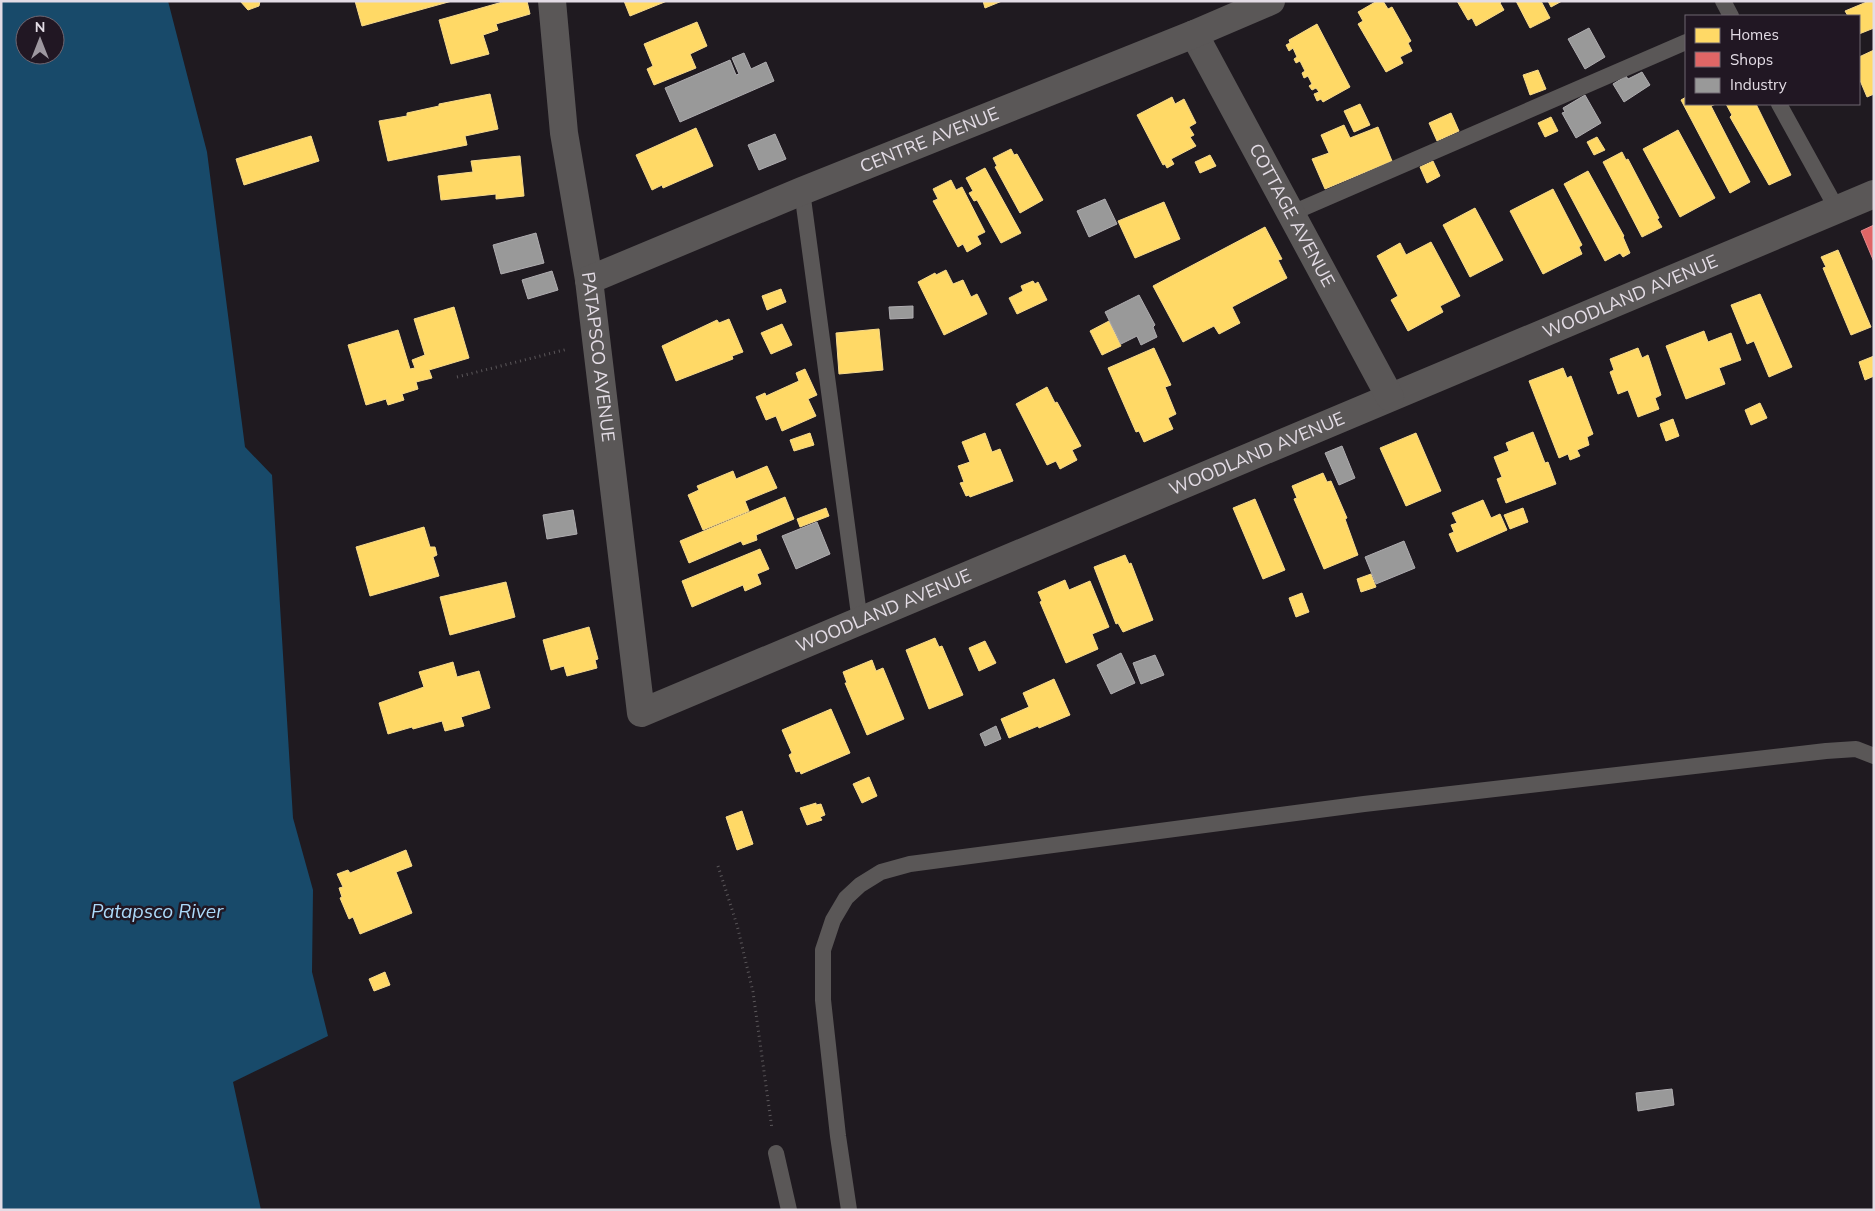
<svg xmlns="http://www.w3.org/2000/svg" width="1875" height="1211" font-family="Mulish,sans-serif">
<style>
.water{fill:#184a6a;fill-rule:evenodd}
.homes{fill:#ffd966;stroke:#f7da8c}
.shops{fill:#e06666;stroke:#e1898c}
.industry{fill:#999;stroke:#afadb0}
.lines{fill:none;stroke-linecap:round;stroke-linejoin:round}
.path{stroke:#5b575a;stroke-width:3;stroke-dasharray:1 4;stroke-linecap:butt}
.service{stroke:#5a5757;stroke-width:16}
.minor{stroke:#5a5757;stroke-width:28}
.labels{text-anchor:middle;stroke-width:5;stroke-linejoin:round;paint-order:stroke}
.street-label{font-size:18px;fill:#e3dce5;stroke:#211723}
.water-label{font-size:19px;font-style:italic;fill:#acdafa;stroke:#211723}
</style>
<rect width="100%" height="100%" fill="#1f1a20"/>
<!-- water -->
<path class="water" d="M1,1h167l39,151 38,295 27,28 21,343 20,72 -1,82 16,64 -95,46 28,128h-260zM25,25h30v30h-30z"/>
<!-- homes -->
<path class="homes" d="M240,1h20l-1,5 -11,4z
M355,1h97l-90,25z
M506,1h21l3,13 -34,10 2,6 -15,5 6,19 -38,10 -12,-44z
M624,1h43l-37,15z
M983,1h19l-17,7z
M1377,1h6l5,8 4,-2 19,34 -3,2 4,8 -12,6 3,6 -17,9 -28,-48 5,-3 -5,-9z
M1457,1h45l-2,2 4,7 -28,16 -4,-8 -4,2z
M1516,1h25l9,17 -20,10z
M1548,1h14l-11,6z
M1869,1h5v27l-15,6v-18h-11l-3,-5z
M697,22l10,24 -17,8 6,14 -42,17 -7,-16 6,-3 -9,-22z
M1317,24l33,63 -27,15 -2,-3 -4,2 -3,-7 5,-2 -3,-4 -4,2 -3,-4 3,-2 -4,-8 -4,2 -2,-5 3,-2 -5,-10 -4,2 -2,-4 3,-2 -4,-9 -4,3 -3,-6 4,-2 -1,-3z
M1874,50v44l-7,3 -8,-19v-21z
M1538,70l8,19 -16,6 -7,-20z
M490,94l8,35 -33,7 2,9 -79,16 -9,-40 28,-5v-3l32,-7v-2z
M1172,97l3,7 9,-5 12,24 -7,4 5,8 -4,2 6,9 -25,13 3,5 -7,4 -2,-4 -2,1 -26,-50z
M1686,97v7h30l-5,2 39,76 -20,11 -49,-93z
M1360,104l10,21 -16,7 -10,-21z
M1726,104h30l35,71 -22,10 -39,-68 2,-2z
M1451,113l8,18 -22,10 -8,-18z
M1551,117l7,14 -13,6 -7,-14z
M1344,125l6,13 28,-11 14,34 -67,28 -13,-30 17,-6 -8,-18z
M696,128l17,38 -50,22 -1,-3 -10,5 -16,-35z
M1678,130l37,68 -35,19 -37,-68z
M311,136l8,25 -75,24 -8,-26z
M1597,137l8,13 -11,5 -7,-13z
M1011,149l3,6 3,-1 26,46 -23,13 -25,-46 2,-1 -4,-8z
M1622,152l4,8 2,-1 31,59 -2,1 5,8 -20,10 -39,-75z
M1210,155l6,11 -16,7 -5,-11z
M520,156l4,40 -28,3v-5l-55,6 -3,-24 35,-4 -2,-11z
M1433,161l7,15 -13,7 -7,-16z
M985,168l36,65 -20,10 -24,-43 -3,1 -5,-8 4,-2 -7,-13z
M1588,171l36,65 -1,1 7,16 -7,4 -3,-4 -15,8 -41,-77z
M951,180l5,10 6,-3 23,45 -8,4 4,8 -14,8 -4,-8 -5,3 -25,-46 5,-2 -5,-10z
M1553,189l29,56 -3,2 3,7 -39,20 -33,-63z
M1164,202l16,37 -45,19 -17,-37z
M1475,208l28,52 -33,17 -27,-52z
M1265,227l17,32 -4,1 9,18 -55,29 8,16 -21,11 -5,-8 -31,16 -30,-56z
M1431,242l29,54 -20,10 3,6 -35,19 -17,-31 7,-4 -21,-40 23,-13 6,12z
M1838,250l33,77 -20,8 -28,-67 3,-1 -5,-10z
M946,270l7,14 10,-4 8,17 6,-3 10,20 -43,21 -26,-53 17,-9 1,2z
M1033,281l2,3 3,-2 9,18 -30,14 -8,-16 14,-7 -2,-5z
M781,289l5,13 -19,8 -5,-14z
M1760,294l32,73 -23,10 -15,-36 -7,3 -16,-39z
M454,307l15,51 -40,12 3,8 -16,4 2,7 -16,5 2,6 -16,5 -2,-6 -20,6 -18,-60 50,-15 12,39 5,-1 -3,-8 13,-5 -11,-36z
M729,319l14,33 -11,4 1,3 -57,22 -14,-35 55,-26 2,3z
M1109,321l12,25 -19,9 -12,-24z
M782,324l10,21 -21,9 -10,-21z
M879,329l4,41 -44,4 -3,-41z
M1704,331l4,11 23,-9 10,27 -22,8 6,16 -39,15 -20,-53z
M1154,348l17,37 -6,2 11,27 -8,4 5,11 -29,13 -5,-11 -3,1 -28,-64z
M1638,348l4,10 6,-3 13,40 -6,3 4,11 -21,8 -10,-27 -10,4 -8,-22 4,-2 -4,-11z
M1874,356v20l-9,4 -6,-18z
M1563,368l4,10 4,-2 22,58 -6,3 2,8 -12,5 3,6 -10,4 -2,-6 -9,4 -30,-77z
M805,369l12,26 -9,4 8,17 -34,15 -6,-15 -10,4 -10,-23 9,-4 1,3 33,-15 -3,-8z
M1047,387l8,16 2,-1 24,44 -9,4 5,10 -17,9 -4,-8 -9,4 -31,-61z
M1760,403l7,15 -16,7 -6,-15z
M1673,419l6,17 -13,5 -6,-17z
M1533,432l12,31 3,-1 8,22 -50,19 -9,-24 5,-2 -8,-20 15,-6 -3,-8z
M810,433l4,12 -20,6 -4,-11z
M985,433l7,19 8,-3 13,32 -43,16 -1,-2 -3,1 -6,-13 4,-1 -6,-16 12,-4 -8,-20z
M1416,433l25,58 -35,15 -26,-58z
M767,466l10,22 -32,13 4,10 -46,19 -15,-35 11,-5 -2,-4 36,-15 3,8z
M1323,473l4,9 4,-1 16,37 -2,1 13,36 -34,14 -30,-70 3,-1 -5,-12z
M785,497l9,22 -38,16 1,5 -14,5 -2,-4 -52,22 -9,-22z
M1255,499l30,71 -22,9 -30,-71z
M1483,500l8,18 9,-4 7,16 -50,22 -8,-18 5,-2 -3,-7 6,-2 -5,-10z
M826,508l3,8 -29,11 -3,-8z
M1523,508l5,14 -18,7 -6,-14z
M424,527l6,20h5l2,8 -4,2 6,19 -69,20 -14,-49z
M760,549l9,20 -12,5 4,10 -16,7 -2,-6 -51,22 -10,-26z
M1125,555l4,9 2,-1 22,57 -30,12 -5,-9 -2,1 -22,-57z
M1371,574l5,13 -15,5 -4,-13z
M1065,580l4,10 21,-9 19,46 -17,7 6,15 -32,14 -26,-61 2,-1 -4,-9z
M506,582l9,35 -65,18 -10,-38z
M1302,593l7,19 -13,5 -7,-19z
M589,627l9,32 -3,1 2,8 -30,8 -3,-10 -13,4 -8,-30z
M935,638l4,9 3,-1 21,49 -34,14 -23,-59z
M985,641l11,22 -17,8 -10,-23z
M872,660l4,11 7,-3 21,51 -37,16 -22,-52h2l-4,-11z
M453,662l4,15 22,-6 11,37 -29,9 3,9 -19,5 -3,-10 -29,8 -1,-2 -24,7 -9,-31 45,-16 -5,-15z
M1054,679l16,36 -31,13 -1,-2 -29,12 -8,-19 28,-12 -6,-14z
M831,709l19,44 -49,21 -1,-3 -4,1 -7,-17 3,-2 -10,-23z
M869,777l8,19 -15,7 -9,-19z
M816,803v2l5,-1 4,11 -5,2 2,3 -15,5 -7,-17z
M742,811l11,33 -16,6 -11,-33z
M406,850l6,16 -16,6 16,41 -52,21 -7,-17 -4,2 -9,-21 2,-1 -3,-9 4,-1 -6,-13 11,-4 2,3z
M385,972l5,13 -16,6 -5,-12z"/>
<!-- shops -->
<path class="shops" d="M1874,225v37l-13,-31z"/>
<!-- industry -->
<path class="industry" d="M1589,28l16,29 -20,12 -17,-30z
M744,53l7,16 15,-7 8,19 -94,41 -15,-34 65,-28 6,15 3,-1 -7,-16z
M1642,72l8,13 -26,17 -11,-18 13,-8 2,3z
M1585,95l16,28 -25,15 -14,-25 3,-1 -2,-4z
M775,134l11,25 -27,11 -11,-25z
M1105,199l12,25 -28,13 -12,-26z
M536,233l8,30 -43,11 -8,-29z
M552,271l6,19 -30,9 -6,-19z
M1139,295l16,30 -2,2 4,10 -16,8 -4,-9 -16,8 -16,-32z
M913,306v12l-23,1 -1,-12z
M1342,446l13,32 -16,7 -14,-32z
M573,510l4,24 -30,5 -4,-24z
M817,522l13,32 -34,15 -14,-33z
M1404,541l11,27 -39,16 -11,-27z
M1121,653l14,30 -24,11 -14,-29z
M1155,655l9,20 -23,9 -8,-21z
M996,726l5,13 -16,7 -5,-12z
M1672,1089l2,16 -36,6 -2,-18z"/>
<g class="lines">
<!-- path -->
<path class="path" d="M457,377l111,-28
M718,866l19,59 16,67 19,137"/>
<!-- service -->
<path class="service" d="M1723,1l8,15
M1779,104l58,105
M802,191l58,431
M1292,213l394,-171
M776,1153l13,57
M849,1210l-11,-74 -15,-136v-50l10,-30 13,-22 14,-13 21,-13 29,-8 454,-60 462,-53 30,-2 18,7"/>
<!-- minor -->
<g class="minor">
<path id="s1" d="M552,1l12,132 25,147 52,433 1233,-519"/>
<path id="s2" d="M1194,34l196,363"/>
<path id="s3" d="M589,280l213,-89 392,-157 77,-33"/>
</g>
</g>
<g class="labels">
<!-- street labels -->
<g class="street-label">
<text dy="6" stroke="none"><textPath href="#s3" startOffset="368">CENTRE AVENUE</textPath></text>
<text dy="6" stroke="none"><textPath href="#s2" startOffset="206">COTTAGE AVENUE</textPath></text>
<text dy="6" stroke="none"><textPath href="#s1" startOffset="1791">WOODLAND AVENUE</textPath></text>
<text dy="6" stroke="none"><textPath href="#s1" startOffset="359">PATAPSCO AVENUE</textPath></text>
<text dy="6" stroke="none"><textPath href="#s1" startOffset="1386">WOODLAND AVENUE</textPath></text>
<text dy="6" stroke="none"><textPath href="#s1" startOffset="981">WOODLAND AVENUE</textPath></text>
</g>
<!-- water labels -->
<g class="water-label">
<text x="157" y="918">Patapsco River</text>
</g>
</g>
<!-- border -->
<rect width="1875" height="1211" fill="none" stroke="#e3dce5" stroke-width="5"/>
<!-- legend -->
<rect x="1685" y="15" width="175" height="90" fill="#211723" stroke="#6f6671"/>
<rect x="1695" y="28" width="25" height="15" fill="#ffd966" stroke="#6f6671"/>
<text x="1730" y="40" font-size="15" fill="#e3dce5">Homes</text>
<rect x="1695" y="52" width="25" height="15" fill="#e06666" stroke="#6f6671"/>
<text x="1730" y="65" font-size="15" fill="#e3dce5">Shops</text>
<rect x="1695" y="78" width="25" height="15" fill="#999999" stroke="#6f6671"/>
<text x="1730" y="90" font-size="15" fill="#e3dce5">Industry</text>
<!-- north arrow -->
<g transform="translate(40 40)"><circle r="24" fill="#211723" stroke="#6f6671"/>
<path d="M0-4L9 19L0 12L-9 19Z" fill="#9e98a0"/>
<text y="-8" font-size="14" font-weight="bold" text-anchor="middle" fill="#e3dce5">N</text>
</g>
</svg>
